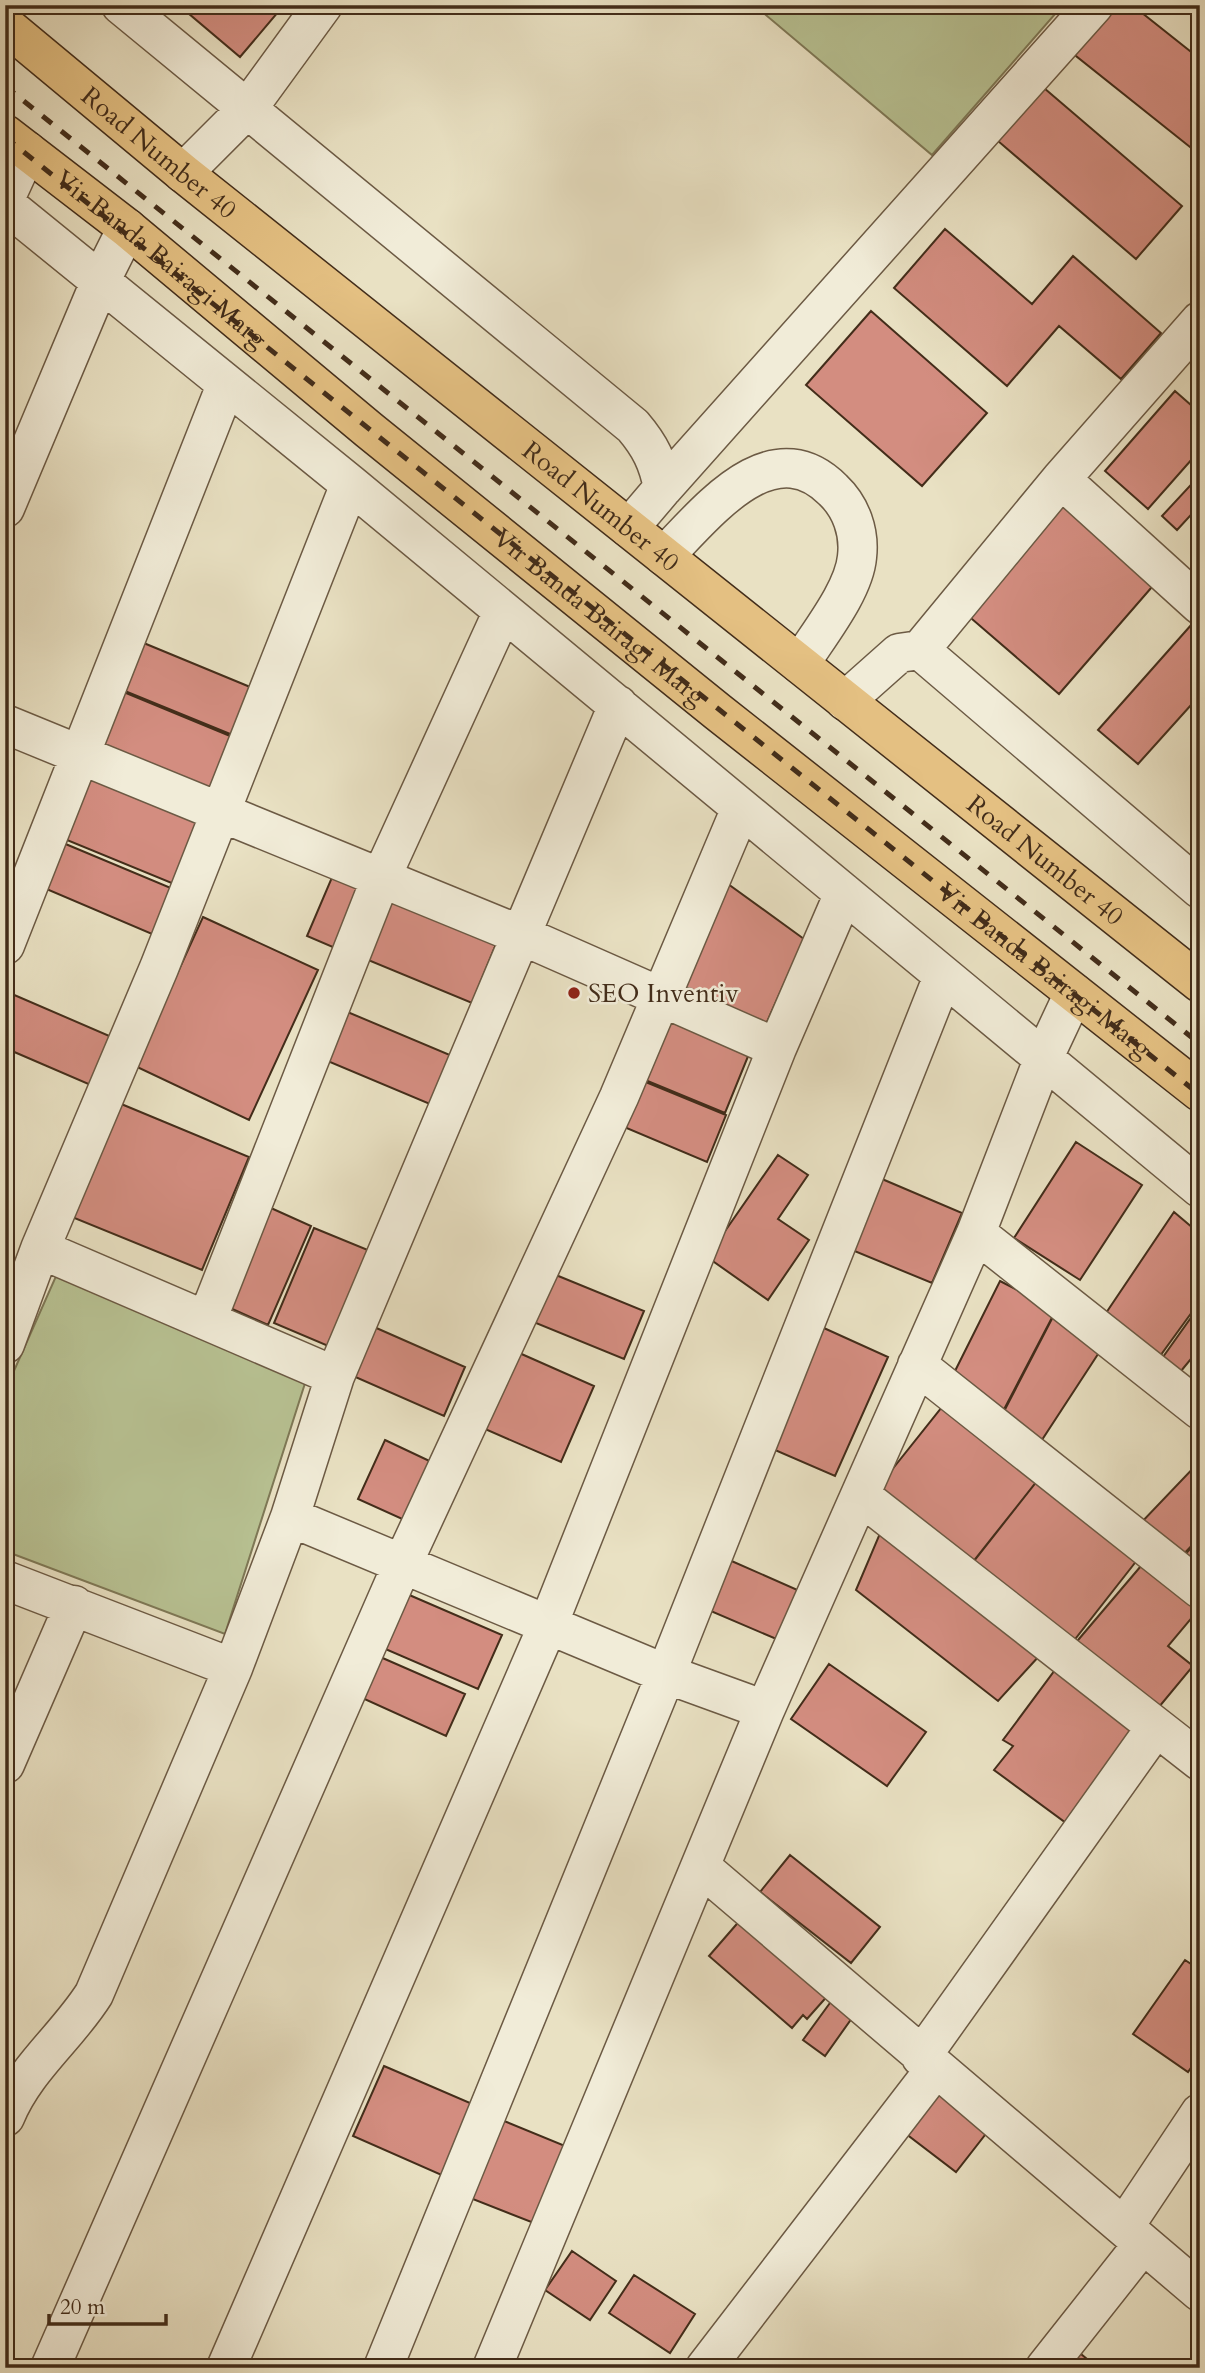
<svg xmlns="http://www.w3.org/2000/svg" width="1205" height="2373" font-family="Cardo,serif">
<style>
.green{fill:#b8c293;stroke:#7e7856;stroke-width:2}
.building{fill:#d38d80;stroke:#432d1a;stroke-width:2}
.lines{fill:none;stroke-linecap:round;stroke-linejoin:round}
.minor-casing{stroke:#6c5a44;stroke-width:41}
.major-casing{stroke:#432d1a;stroke-width:41}
.minor{stroke:#f1ecd8;stroke-width:38}
.major{stroke:#e4c082;stroke-width:38}
.rail{stroke:#432d1a;stroke-width:5;stroke-dasharray:12 12;stroke-linecap:butt}
.poi-dot{fill:#8f2418;stroke:#f1ecd8;stroke-width:2.5}
.labels{text-anchor:middle;stroke-width:5;stroke-linejoin:round;paint-order:stroke}
.street-label{font-size:26px;fill:#432d1a;stroke:#f1ecd8}
.poi-label{font-size:26px;fill:#432d1a;stroke:#f1ecd8;text-anchor:start}
</style>
<rect width="100%" height="100%" fill="#e9e1c3"/>
<filter id="stains"><feTurbulence type="fractalNoise" baseFrequency=".00286" numOctaves="4"/><feColorMatrix values="0 0 0 0 .2 0 0 0 0 .09 0 0 0 0 .02 0 0 0 .5 -.17"/></filter>
<radialGradient id="worn" r=".72"><stop offset=".6" stop-color="#630" stop-opacity="0"/><stop offset="1" stop-color="#630" stop-opacity=".3"/></radialGradient>
<!-- green -->
<path class="green" d="M754,5h309l-131,150z
M69,1247l238,130 -82,257 -220,-83v-160z"/>
<!-- building -->
<path class="building" d="M194,5h90l-44,52 -52,-44z
M1108,5h24l68,54v96l-129,-103z
M1044,88l138,118 -46,53 -138,-118z
M945,229l87,75 41,-48 88,77 -40,46 -62,-53 -52,60 -113,-98z
M871,311l116,102 -65,73 -116,-101z
M1175,391l25,22v37l-52,59 -43,-38z
M1200,475v30l-23,25 -15,-14z
M1057,492l101,88 -99,114 -101,-87z
M1200,615v80l-62,69 -40,-34z
M134,639l121,50 -20,47 -120,-49z
M114,688l121,50 -24,58 -121,-50z
M89,772l112,46 -27,66 -112,-46z
M56,840l122,51 -19,46 -122,-52z
M333,875l35,15 -26,61 -35,-15z
M717,876l87,63 -41,92 -94,-42z
M383,890l116,47 -27,66 -116,-48z
M203,917l115,53 -69,150 -114,-54z
M5,991l109,47 -21,48 -88,-38z
M338,1008l119,50 -20,49 -119,-50z
M659,1011l92,38 -26,64 -92,-38z
M636,1078l90,37 -19,47 -90,-38z
M114,1101l135,56 -47,113 -135,-55z
M1076,1142l66,43 -62,95 -66,-42z
M778,1155l30,20 -30,44 31,21 -41,60 -61,-43z
M882,1179l80,34 -30,70 -80,-33z
M262,1204l49,22 -43,99 -49,-22z
M1174,1212l26,22v67l-40,55 -54,-43z
M314,1228l66,27 -40,96 -66,-28z
M551,1273l93,38 -20,48 -93,-38z
M1000,1281l56,29 -57,109 -50,-36z
M1200,1305v43l-19,23 -18,-14z
M1056,1311l46,37 -66,101 -37,-28z
M365,1323l100,44 -21,49 -100,-44z
M815,1324l73,33 -53,119 -74,-32z
M517,1352l77,34 -33,76 -76,-33z
M950,1397l95,74 -75,95 -95,-75z
M385,1440l53,25 -27,58 -53,-24z
M1200,1461v76l-23,24 -39,-35z
M1045,1471l100,79 -73,93 -100,-80z
M881,1531l159,124 -42,46 -142,-111z
M1200,1538v39l-20,-17z
M1152,1553l48,41v14l-32,38 25,20 -39,47 -81,-67z
M727,1559l75,33 -21,49 -75,-32z
M407,1594l95,41 -24,54 -95,-41z
M378,1656l87,38 -19,42 -86,-39z
M829,1664l97,68 -39,54 -96,-67z
M1055,1670l91,67 -69,94 -83,-61 19,-24 -10,-6z
M790,1855l90,72 -29,36 -91,-71z
M742,1918l88,75 -23,26 -4,-4 -11,13 -83,-72z
M1185,1960l15,10v85l-12,17 -55,-38z
M835,1996l22,15 -32,45 -22,-16z
M384,2066l93,40 -31,71 -93,-41z
M937,2083l55,43 -36,46 -55,-42z
M492,2116l78,32 -31,77 -79,-31z
M572,2251l44,30 -26,39 -45,-30z
M634,2275l61,39 -25,39 -61,-40z
M1070,2345l28,23h-47z"/>
<g class="lines">
<!-- minor casing -->
<g class="minor-casing">
<path id="minor" d="M121,5l512,421c17,20 25,36 30,62l-34,40
M183,173l65,-65 75,-103
M5,199l22,-48
M5,204l345,280 850,704
M1061,479l139,126
M663,488l431,-483
M5,508l95,-226 27,-54
M664,556c42,-42 107,-128 169,-66 18,17 27,42 24,67 -3,34 -39,78 -57,107
M920,650l141,-171 139,-158
M845,701l54,-48 21,-3 280,239
M5,724l518,212 254,112
M5,945l221,-560
M976,1233l224,177
M40,1249l295,127
M207,1320l174,-442 122,-267
M5,1344l35,-95 119,-281 191,-484
M917,1365l283,224
M861,1496l339,265
M290,1517l376,157 99,36
M5,1580l228,88
M5,1764l69,-159
M701,1867l499,425
M921,2057l235,-330
M5,2117c20,-49 62,-80 89,-123l139,-326 57,-151 45,-141 283,-671
M1124,2227l76,-114
M50,2368l352,-803 217,-468 122,-289
M226,2368l322,-743 229,-577 67,-155
M383,2368l283,-694 277,-698
M492,2368l273,-658 211,-477 68,-176 30,-64
M705,2368l230,-299
M1045,2368l98,-124"/>
</g>
<!-- major casing -->
<g class="major-casing">
<g id="major">
<path id="s1" d="M5,25l178,148 1017,810"/>
<path id="s2" d="M5,134l122,94 242,202 349,282 482,380"/>
</g>
</g>
<!-- minor -->
<use href="#minor" class="minor"/>
<!-- major -->
<use href="#major" class="major"/>
<!-- rail -->
<path class="rail" d="M5,86l1195,958
M5,137l1195,958"/>
</g>
<!-- markers -->
<circle class="poi-dot" cx="574" cy="993" r="7"/>
<g class="labels">
<!-- street labels -->
<g class="street-label">
<text dy="9" stroke="none"><textPath href="#s1" startOffset="200">Road Number 40</textPath></text>
<text dy="9" stroke="none"><textPath href="#s2" startOffset="200">Vir Banda Bairagi Marg</textPath></text>
<text dy="9" stroke="none"><textPath href="#s1" startOffset="766">Road Number 40</textPath></text>
<text dy="9" stroke="none"><textPath href="#s2" startOffset="766">Vir Banda Bairagi Marg</textPath></text>
<text dy="9" stroke="none"><textPath href="#s1" startOffset="1334">Road Number 40</textPath></text>
<text dy="9" stroke="none"><textPath href="#s2" startOffset="1334">Vir Banda Bairagi Marg</textPath></text>
</g>
<!-- poi labels -->
<g class="poi-label">
<text x="588" y="1002">SEO Inventiv</text>
</g>
</g>
<!-- margin -->
<rect width="1205" height="2373" fill="none" stroke="#e9e1c3" stroke-width="28"/>
<rect x="7" y="7" width="1191" height="2359" fill="none" stroke="#432d1a" stroke-width="3.5"/>
<rect x="14" y="14" width="1177" height="2345" fill="none" stroke="#432d1a" stroke-width="2"/>
<!-- scale -->
<path d="M49 2314v10h117v-10" fill="none" stroke="#432d1a" stroke-width="3.5"/>
<text x="60" y="2314" font-size="21" fill="#432d1a" stroke="#f1ecd8" stroke-width="5" paint-order="stroke">20 m</text>
<rect width="100%" height="100%" filter="url(#stains)"/>
<rect width="100%" height="100%" fill="url(#worn)"/>
</svg>
